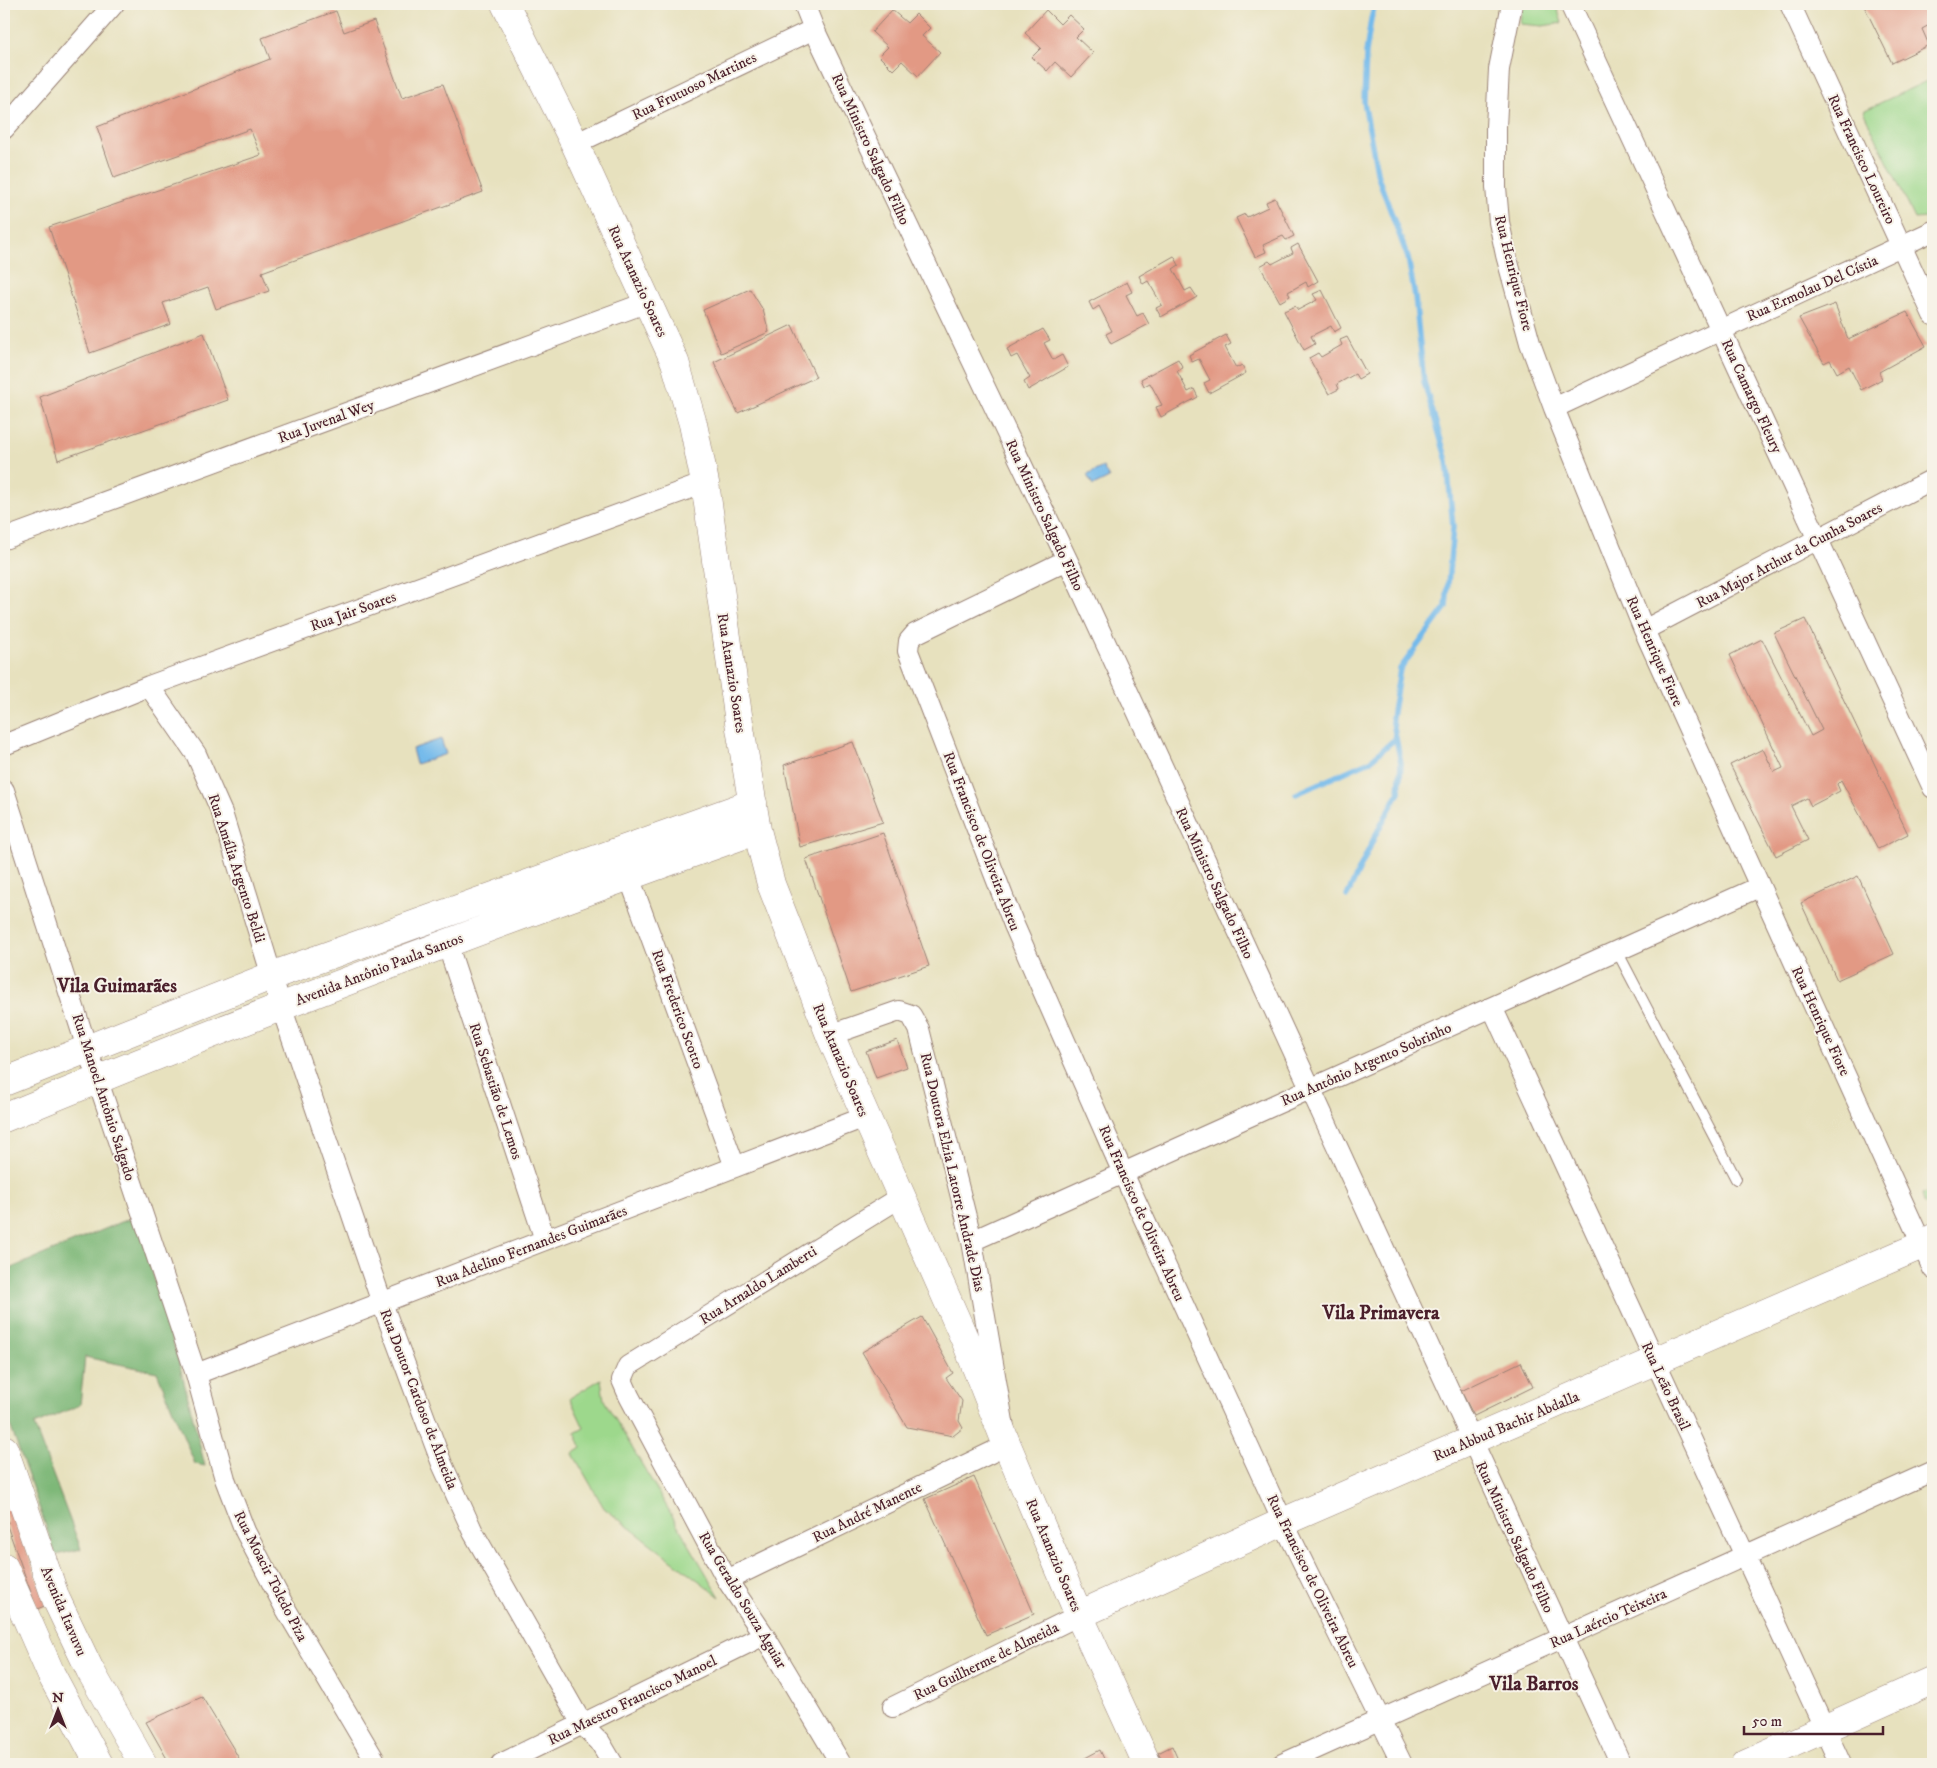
<svg xmlns="http://www.w3.org/2000/svg" width="1937" height="1768" font-family="'IM FELL DW Pica',serif">
<style>
.green{fill:#9dd88c;stroke:#747c5c}
.forest{fill:#7eb878;stroke:#646c52}
.water{fill:#73baeb;stroke:#5e6c8b}
.lines{fill:none;stroke-linecap:round;stroke-linejoin:round}
.stream{stroke:#73baeb;stroke-width:5.5}
.building{fill:#e29984}
.lane-casing{stroke:#988074;stroke-width:12}
.street-casing{stroke:#988074;stroke-width:22}
.secondary-casing{stroke:#988074;stroke-width:29}
.lane{stroke:#fff;stroke-width:10}
.street{stroke:#fff;stroke-width:20}
.secondary{stroke:#fff;stroke-width:28}
.labels{text-anchor:middle;stroke-width:4;stroke-linejoin:round;paint-order:stroke}
.street-label{font-size:15px;fill:#4a1f2b;stroke:#f7f3e8}
.district-label{font-size:20px;font-weight:bold;fill:#4a1f2b;stroke:#f7f3e8}
</style>
<rect width="100%" height="100%" fill="#f7f3e8"/>
<filter id="ink" filterUnits="userSpaceOnUse"><feTurbulence type="fractalNoise" baseFrequency=".02" numOctaves="2"/><feDisplacementMap in="SourceGraphic" scale="10" xChannelSelector="R" yChannelSelector="G"/><feConvolveMatrix kernelMatrix="1 2 1 2 8 2 1 2 1" color-interpolation-filters="sRGB"/></filter>
<filter id="wash" filterUnits="userSpaceOnUse"><feTurbulence type="fractalNoise" baseFrequency=".0096" numOctaves="4" result="noise"/><feDisplacementMap in="SourceGraphic" scale="20" xChannelSelector="R" yChannelSelector="G"/><feGaussianBlur stdDeviation="1.12" result="paint"/><feColorMatrix in="noise" values="0 0 0 0 0 0 0 0 0 0 0 0 0 0 0 0 0 1.4 0 .05"/><feComposite in="paint" operator="in"/></filter>
<g filter="url(#wash)">
<rect width="100%" height="100%" fill="#e7e1be"/>
<!-- green -->
<path class="green" d="M1522,4h34l6,19 -20,3 -22,-2z
M1933,78v137l-7,3 -11,1 -52,-108z
M1933,1189v23l-9,-9 -2,-9z
M601,1379l3,21 116,197 -116,-89 -31,-54 9,-6 -7,-15 9,-5 -14,-30z"/>
<!-- forest -->
<path class="forest" d="M136,1216l45,154 24,96 -10,-2 -38,-92 -72,-15 -5,48 -46,20 47,124 -25,6 -52,-147v-137z"/>
<!-- water -->
<path class="water" d="M1103,467l6,11 -16,8 -6,-11z
M441,739l5,15 -30,10 -4,-15z"/>
<g class="lines">
<!-- stream -->
<path class="stream" d="M1296,794l74,-33 26,-23
M1347,896l28,-60 24,-44 2,-29 -9,-45 8,-49 46,-62 7,-80 -6,-66 -23,-79 -9,-85 -7,-39 -30,-81 -14,-75 2,-49 5,-34 4,-15"/>
</g>
<g id="blocks">
<!-- building -->
<path class="building" d="M1863,4h70v19l-11,6 7,16 -37,18z
M892,10l15,13 9,-9 14,14 -8,8 18,16 -22,24 -16,-15 -9,9 -14,-14 9,-9 -16,-15z
M1046,10l14,14 9,-9 15,14 -8,8 17,16 -22,24 -16,-15 -8,9 -15,-14 9,-9 -16,-15z
M336,11l8,21 30,-11 28,77 41,-14 40,108 -221,80 7,19 -53,18 -8,-22 -45,16 8,21 -81,29 -41,-126 212,-72 -11,-26 -136,49 -17,-51 173,-68 -8,-21z
M1275,198l19,38 -8,4 -3,-4 -20,9 3,7 -11,5 -19,-39 9,-4 2,3 21,-10 -2,-5z
M1298,244l20,37 -10,6 -2,-5 -18,10 2,4 -10,6 -20,-36 9,-5 3,3 21,-11 -2,-5z
M1174,256l5,9 -6,4 12,22 6,-3 6,9 -36,20 -5,-9 6,-3 -14,-24 -5,3 -4,-8z
M1127,282l5,10 -6,3 11,21 6,-3 6,11 -38,20 -5,-10 6,-3 -13,-25 -6,4 -4,-8z
M750,289l13,21 6,22 -48,21 -18,-43z
M1322,290l19,38 -7,4 -3,-6 -20,10 4,8 -11,6 -20,-39 11,-5 3,4 19,-10 -4,-6z
M1835,304l13,35 59,-27 19,34 -47,26 3,7 -21,11 -12,-24 -12,7 -7,-13 -6,3 -25,-45z
M792,325l24,52 -78,36 -24,-51z
M1043,329l7,11 -6,3 9,17 9,-5 6,12 -40,23 -4,-8 6,-4 -13,-23 -6,3 -4,-9z
M204,333l24,67 -170,60 -18,-63z
M1226,335l5,9 -6,3 11,21 6,-3 4,8 -37,20 -5,-10 6,-3 -11,-21 -7,3 -3,-7z
M1347,337l20,37 -9,5 -3,-5 -18,10 2,5 -10,5 -20,-36 9,-5 3,4 21,-12 -2,-5z
M1178,359l5,9 -6,3 11,21 6,-3 4,8 -37,20 -5,-10 6,-2 -12,-22 -6,3 -3,-7z
M1805,619l103,215 -30,15 -37,-69 -4,4 3,7 -29,15 -4,-8 -16,8 17,34 -32,16 -46,-91 33,-16 11,23 9,-4 -53,-113 32,-16 49,97 11,-6 -48,-97z
M853,742l30,80 -83,25 -16,-82z
M883,833l46,133 -78,26 -45,-133z
M1858,876l36,78 -57,26 -36,-77z
M897,1040l10,27 -31,11 -10,-27z
M922,1317l31,56 -7,5 16,23 -3,20 4,7 -10,8 -46,-9 -45,-75z
M1521,1362l12,25 -59,29 -13,-25z
M974,1477l60,137 -48,21 -61,-136z
M4,1487l43,118 -10,4 -31,-86h2l-4,-13z
M202,1697l31,51 9,16h-72l-24,-42z
M1172,1746l7,16 -5,2h-10l-6,-11z
M1100,1750l5,11 -6,3h-25z"/>
</g>
</g>
<g filter="url(#ink)">
<use href="#blocks" fill-opacity="0" stroke="#988074" stroke-width="1"/>
<g class="lines">
<!-- lane casing -->
<g class="lane-casing">
<path id="lane" d="M1617,951l119,228"/>
</g>
<!-- street casing -->
<g class="street-casing">
<path id="street" d="M804,4l10,25 259,543 548,1192
M1512,4l-13,65 -3,58v60l3,35 7,33 24,88 24,65 90,222 289,639
M1570,4l363,784
M1790,4l143,311
M4,129l110,-125
M575,144l239,-115
M1554,408l379,-177
M4,539l644,-237
M1067,560l-152,74 -6,7 -1,10 106,274 109,248 160,349 119,242
M1644,630l289,-151
M149,686l47,68 26,59 59,193 101,297 60,161 31,68 109,192 18,18 13,22
M4,745l145,-59 556,-203
M4,790l83,258 109,326 29,105 20,52 39,75 93,158
M624,863l111,304
M447,943l98,297
M1492,1007l349,757
M972,1241l787,-354
M196,1374l669,-257
M727,1580l280,-135 -35,-204 -53,-212 -8,-14 -12,-4 -69,24
M893,1707l186,-92
M501,1764l263,-129
M841,1764l-77,-129 -37,-55 -98,-184 -7,-16 6,-14 273,-169
M1282,1764l651,-293"/>
</g>
<!-- secondary casing -->
<g class="secondary-casing">
<path id="secondary" d="M505,4l70,140 100,218 18,62 12,59 34,239 18,108 14,54 59,151 136,307 41,103 72,170 68,149
M4,1082l267,-106 482,-173
M4,1118c248,-103 500,-198 753,-288
M4,1449l52,150 34,71 53,94
M4,1567l47,107 48,90
M1079,1615l204,-93 639,-277 11,-7
M1746,1764l187,-84"/>
</g>
<!-- lane -->
<use href="#lane" class="lane"/>
<!-- street -->
<use href="#street" class="street"/>
<!-- secondary -->
<use href="#secondary" class="secondary"/>
</g>
</g>
<g class="labels">
<!-- street labels -->
<g class="street-label">
<text transform="translate(694 86) rotate(-26)" y="5">Rua Frutuoso Martines</text>
<text transform="translate(871 149) rotate(65)" y="5">Rua Ministro Salgado Filho</text>
<text transform="translate(1862 159) rotate(65)" y="5">Rua Francisco Loureiro</text>
<text transform="translate(1514 273) rotate(76)" y="5">Rua Henrique Fiore</text>
<text transform="translate(638 281) rotate(65)" y="5">Rua Atanazio Soares</text>
<text transform="translate(1812 288) rotate(-24)" y="5">Rua Ermolau Del Cístia</text>
<text transform="translate(1752 396) rotate(65)" y="5">Rua Camargo Fleury</text>
<text transform="translate(326 421) rotate(-20)" y="5">Rua Juvenal Wey</text>
<text transform="translate(1045 515) rotate(65)" y="5">Rua Ministro Salgado Filho</text>
<text transform="translate(1789 555) rotate(-28)" y="5">Rua Major Arthur da Cunha Soares</text>
<text transform="translate(353 611) rotate(-20)" y="5">Rua Jair Soares</text>
<text transform="translate(1655 651) rotate(66)" y="5">Rua Henrique Fiore</text>
<text transform="translate(732 673) rotate(81)" y="5">Rua Atanazio Soares</text>
<text transform="translate(982 841) rotate(69)" y="5">Rua Francisco de Oliveira Abreu</text>
<text transform="translate(237 868) rotate(72)" y="5">Rua Amália Argento Beldi</text>
<text transform="translate(1215 883) rotate(65)" y="5">Rua Ministro Salgado Filho</text>
<text transform="translate(379 969) rotate(-21)" y="5">Avenida Antônio Paula Santos</text>
<text transform="translate(678 1009) rotate(70)" y="5">Rua Frederico Scotto</text>
<text transform="translate(1821 1021) rotate(65)" y="5">Rua Henrique Fiore</text>
<text transform="translate(841 1060) rotate(67)" y="5">Rua Atanazio Soares</text>
<text transform="translate(1366 1064) rotate(-24)" y="5">Rua Antônio Argento Sobrinho</text>
<text transform="translate(496 1091) rotate(72)" y="5">Rua Sebastião de Lemos</text>
<text transform="translate(104 1097) rotate(72)" y="5">Rua Manoel Antônio Salgado</text>
<text transform="translate(953 1172) rotate(77)" y="5">Rua Doutora Elzia Latorre Andrade Dias</text>
<text transform="translate(1142 1213) rotate(66)" y="5">Rua Francisco de Oliveira Abreu</text>
<text transform="translate(531 1246) rotate(-21)" y="5">Rua Adelino Fernandes Guimarães</text>
<text transform="translate(758 1285) rotate(-32)" y="5">Rua Arnaldo Lamberti</text>
<text transform="translate(1666 1386) rotate(65)" y="5">Rua Leão Brasil</text>
<text transform="translate(419 1399) rotate(69)" y="5">Rua Doutor Cardoso de Almeida</text>
<text transform="translate(1506 1426) rotate(-23)" y="5">Rua Abbud Bachir Abdalla</text>
<text transform="translate(867 1512) rotate(-26)" y="5">Rua André Manente</text>
<text transform="translate(1515 1537) rotate(65)" y="5">Rua Ministro Salgado Filho</text>
<text transform="translate(1054 1555) rotate(67)" y="5">Rua Atanazio Soares</text>
<text transform="translate(271 1576) rotate(63)" y="5">Rua Moacir Toledo Piza</text>
<text transform="translate(1313 1581) rotate(64)" y="5">Rua Francisco de Oliveira Abreu</text>
<text transform="translate(743 1600) rotate(59)" y="5">Rua Geraldo Souza Aguiar</text>
<text transform="translate(64 1611) rotate(67)" y="5">Avenida Itavuvu</text>
<text transform="translate(1608 1618) rotate(-24)" y="5">Rua Laércio Teixeira</text>
<text transform="translate(986 1661) rotate(-26)" y="5">Rua Guilherme de Almeida</text>
<text transform="translate(632 1700) rotate(-26)" y="5">Rua Maestro Francisco Manoel</text>
</g>
<!-- district labels -->
<g class="district-label">
<text x="117" y="992">Vila Guimarães</text>
<text x="1381" y="1319">Vila Primavera</text>
<text x="1534" y="1690">Vila Barros</text>
</g>
</g>
<!-- margin -->
<rect width="1937" height="1768" fill="none" stroke="#f7f3e8" stroke-width="20"/>
<!-- north arrow -->
<g transform="translate(58 1710)" stroke="#f7f3e8" stroke-width="4" paint-order="stroke">
<path d="M0-4L9 19L0 12L-9 19Z" fill="#4a1f2b"/>
<text y="-8" font-size="14" font-weight="bold" text-anchor="middle" fill="#4a1f2b">N</text>
</g>
<!-- scale -->
<path d="M1744 1726v8h139v-8" fill="none" stroke="#4a1f2b" stroke-width="2.5"/>
<text x="1752" y="1726" font-size="15" fill="#4a1f2b" stroke="#f7f3e8" stroke-width="4" paint-order="stroke">50 m</text>
</svg>
